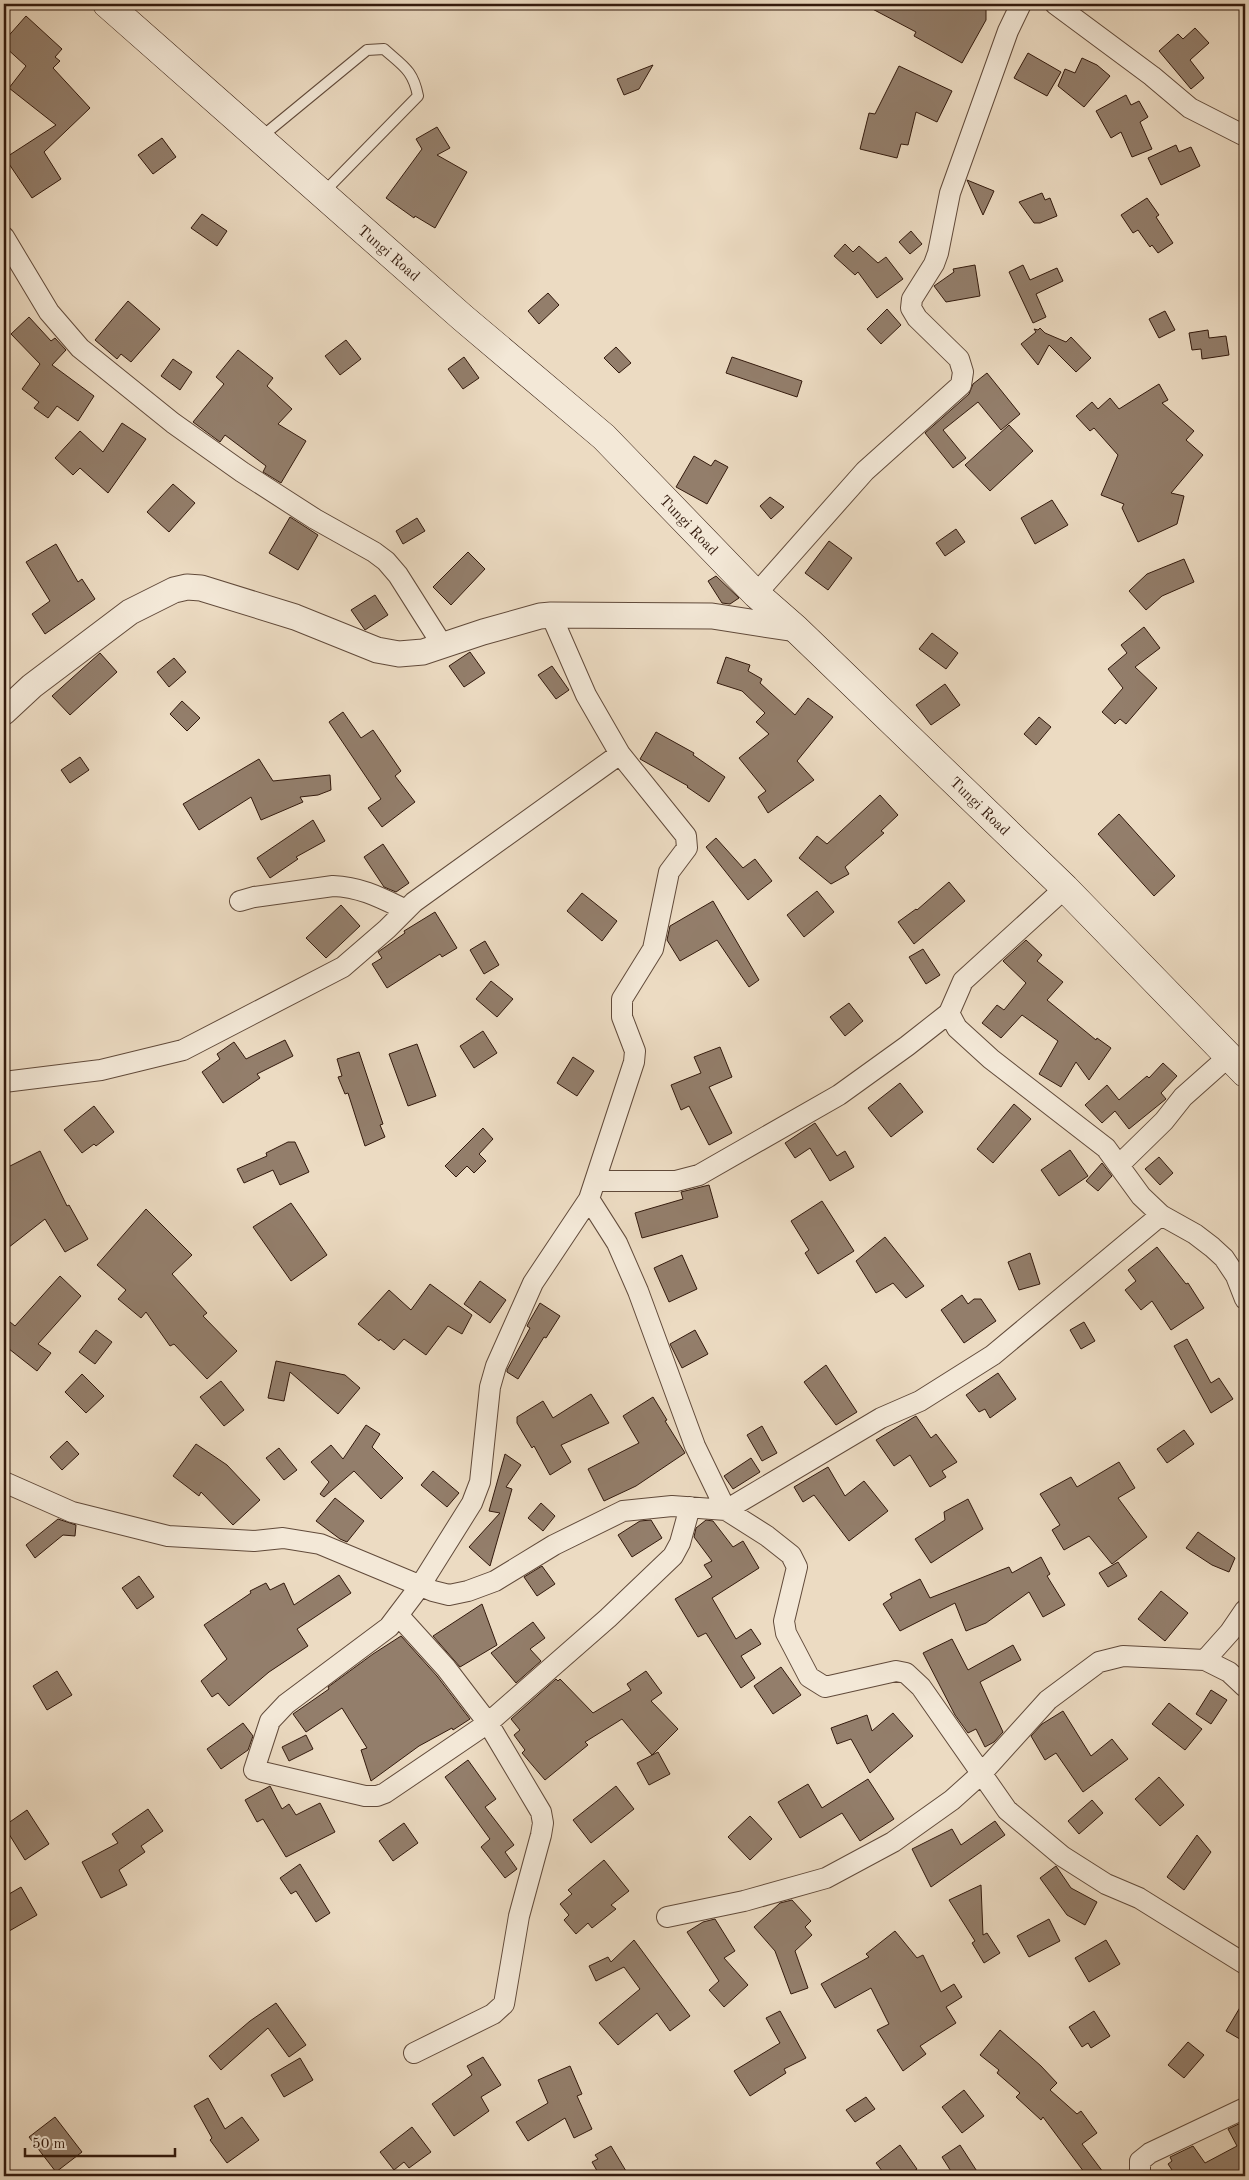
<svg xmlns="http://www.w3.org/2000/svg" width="1249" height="2180" font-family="'Old Standard TT',serif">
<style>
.building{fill:#937e6b;stroke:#331a0d}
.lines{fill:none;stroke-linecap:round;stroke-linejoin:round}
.service-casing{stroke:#614a3a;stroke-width:12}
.minor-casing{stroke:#614a3a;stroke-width:22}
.tertiary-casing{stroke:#614a3a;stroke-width:27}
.secondary-casing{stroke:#331a0d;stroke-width:29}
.service{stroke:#f3e8d7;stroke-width:10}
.minor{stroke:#f3e8d7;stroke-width:20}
.tertiary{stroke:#f3e8d7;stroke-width:25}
.secondary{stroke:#f3e8d7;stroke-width:28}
.labels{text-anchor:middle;stroke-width:4.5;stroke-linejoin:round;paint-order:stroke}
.street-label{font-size:15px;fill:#331a0d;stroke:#f3e8d7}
</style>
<rect width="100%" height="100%" fill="#ecdbc2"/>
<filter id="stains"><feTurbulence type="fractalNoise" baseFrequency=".004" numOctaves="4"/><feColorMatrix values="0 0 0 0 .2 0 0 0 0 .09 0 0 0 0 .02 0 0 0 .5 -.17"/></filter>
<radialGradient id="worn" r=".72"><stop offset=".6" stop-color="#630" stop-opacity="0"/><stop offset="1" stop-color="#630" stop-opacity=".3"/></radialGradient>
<!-- building -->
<path class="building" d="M863,4h123v16l-24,43 -48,-27 2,-4z
M26,16l36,33 -7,8 5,4 -7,7 37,40 -46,44 17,27 -29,19 -27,-40 51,-33 -47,-37 17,-22 -22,-20v-5z
M1195,28l14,15 -19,17 14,18 -13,11 -32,-38 19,-17 5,5z
M1028,53l33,19 -14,24 -33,-18z
M1082,58l15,7 13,11 -26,31 -26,-21 7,-17 10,4z
M653,65l-14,24 -15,6 -7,-16z
M899,66l53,25 -15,31 -21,-10 -8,33 -7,-1 -4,14 -37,-9 9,-36 6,1z
M1126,95l5,10 8,-4 9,16 -8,5 12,27 -20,8 -11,-25 -10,6 -15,-27z
M437,127l13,21 -13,7 30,17 -32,56 -20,-12 -1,2 -28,-20 36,-49 -6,-10z
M162,138l14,19 -23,17 -15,-19z
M1176,145l3,7 12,-5 9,19 -39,19 -13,-27z
M967,180l27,11 -11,24z
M1042,193l3,7 5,-2 7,18 -17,7h-6l-15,-21z
M1147,198l12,17 -3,2 17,26 -15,10 -6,-8 -2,2 -12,-17 -5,3 -12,-18z
M202,214l25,17 -10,15 -26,-18z
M911,231l11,13 -12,10 -11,-12z
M845,244l8,8 6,-6 19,17 8,-6 17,22 -26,19 -19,-26 -3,3 -21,-19z
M975,265l5,31 -34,6 -12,-16 20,-14 -1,-3z
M1023,265l7,15 27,-12 6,13 -27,13 10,23 -13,6 -24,-51z
M548,293l11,12 -20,19 -11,-13z
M128,301l32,28 -29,33 -10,-8 -4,5 -22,-19z
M887,309l14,16 -20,19 -14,-15z
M1165,311l10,19 -16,8 -10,-19z
M29,317l22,24 4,-3 11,12 -14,15 42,31 -16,25 -21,-15 -9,12 -14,-10 5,-6 -17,-13 18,-25 -29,-30z
M1040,328l5,5 21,9 5,-5 20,21 -15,14 -27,-27 -11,20 -17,-21 15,-12 -2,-3 4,1z
M1208,330l1,8 17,-2 3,19 -27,4 -1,-10 -9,1 -3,-17z
M346,340l15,19 -21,16 -15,-19z
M616,347l15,16 -12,10 -15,-15z
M238,350l35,28 -6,8 25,23 -14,15 28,17 -25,42 -18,-11 3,-6 -41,-31 -5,7 -27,-20 31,-38 -8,-7z
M464,357l15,21 -16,11 -15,-20z
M732,357l70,24 -5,16 -71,-24z
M173,359l19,13 -12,18 -19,-14z
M987,373l33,41 -19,16 -23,-28 -35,28 23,28 -13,10 -28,-35 44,-39 4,-10z
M1159,384l9,16 -6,3 32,28 -8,9 17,15 -32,38 13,3 -7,28 -39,18 -16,-34 2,-4 -23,-9 17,-40 -24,-27 -4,3 -14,-15 16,-14 6,7 12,-11 9,11z
M122,423l24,16 -38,54 -28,-25 -7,7 -18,-17 25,-27 23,21z
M1009,425l24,26 -43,40 -25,-26z
M694,456l17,10 4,-6 13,7 -21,37 -31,-17z
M173,484l22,19 -26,29 -22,-20z
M770,497l14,10 -13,12 -11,-13z
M1052,500l16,25 -33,19 -14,-26z
M290,517l28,18 -20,35 -29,-17z
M417,518l8,13 -22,13 -7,-13z
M956,529l9,13 -20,14 -9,-13z
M829,541l23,17 -24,32 -23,-17z
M56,544l22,38 4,-3 13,20 -50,35 -13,-20 18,-13 -24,-39z
M468,552l17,17 -34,36 -18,-18z
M1184,559l10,23 -32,14 -16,14 -17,-19 18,-17z
M716,576l23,22 -9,6 -8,-1 -14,-22z
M375,595l13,20 -23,15 -14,-20z
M1144,627l16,21 -25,19 22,21 -31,36 -6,-5 -5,5 -13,-12 21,-24 -15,-19 19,-16 -6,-8z
M932,633l26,20 -12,16 -27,-20z
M470,652l15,21 -21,14 -15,-21z
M100,653l17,19 -47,43 -18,-19z
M726,657l24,8 -2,6 14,8 -2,4 35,32 13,-17 25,19 -36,44 17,19 -46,33 -10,-16 8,-6 -27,-33 30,-24 -13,-12 9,-9 -23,-22 -25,-8z
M174,658l12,14 -17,15 -12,-15z
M552,666l17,24 -13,9 -18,-24z
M945,684l15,21 -29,20 -15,-20z
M182,701l18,17 -13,13 -17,-17z
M343,712l18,26 12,-8 28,41 -6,5 20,26 -33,25 -14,-19 13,-9 -52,-77z
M1039,717l12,10 -15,18 -12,-11z
M656,732l38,21 -1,2 32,22 -16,25 -22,-15 1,-1 -48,-27z
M80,757l9,13 -19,13 -9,-13z
M259,759l14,22 57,-6 1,15 -13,5 -18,2 3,5 -42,18 -10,-23 -52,33 -16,-26z
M880,795l18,20 -17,16 3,2 -39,34 4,7 -18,10 -32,-26 18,-22 10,8z
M1119,814l56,62 -21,20 -56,-62z
M313,820l12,21 -29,16 2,2 -28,19 -13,-20z
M716,838l27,30 12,-9 17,22 -24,19 -42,-53z
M383,844l26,39 -13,9 -12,-5 -20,-30z
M949,882l16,19 -51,43 -16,-22 18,-13 1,1z
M817,891l17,21 -30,25 -17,-22z
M582,893l35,28 -15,20 -35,-30z
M713,901l46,79 -10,7 -32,-47 -37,21 -13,-21 3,-14z
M341,905l19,21 -34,32 -20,-20z
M435,912l22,36 -15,9 -2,-3 -53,34 -15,-24 10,-6 -4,-6 27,-19 -1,-2z
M1026,940l16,15 -5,6 26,21 -16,18 49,40 1,-2 14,10 -22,32 -13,-18 -15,25 -22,-13 19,-33 -36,-26 -21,23 -19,-15 15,-18 7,5 22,-27 -23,-22z
M485,941l14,24 -15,9 -14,-24z
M923,949l17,26 -14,9 -17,-27z
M491,981l22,18 -16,18 -21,-18z
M849,1003l14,18 -18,15 -15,-19z
M483,1031l14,22 -23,15 -14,-22z
M285,1040l8,16 -36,18 3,4 -37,25 -21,-31 18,-13 -3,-5 17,-12 12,17z
M417,1044l19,52 -28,10 -19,-52z
M720,1047l12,30 -23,10 23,46 -23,12 -20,-39 -8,4 -10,-25 30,-12 -7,-16z
M359,1052l24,72 -3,1 5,12 -20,9 -17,-53 -3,1 -7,-17 4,-1 -5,-17z
M573,1057l21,14 -17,25 -20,-13z
M1163,1063l14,13 -16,17 5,6 -37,30 -14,-18 -13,12 -17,-18 22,-20 12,15 28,-24 2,2z
M900,1083l23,29 -32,25 -23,-29z
M1014,1104l17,15 -38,44 -16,-14z
M94,1106l20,26 -18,14 -2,-2 -12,9 -18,-23z
M815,1123l22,33 8,-5 9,16 -24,14 -20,-33 -15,10 -10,-15z
M483,1128l10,11 -14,15 7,7 -12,12 -7,-7 -11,11 -11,-11z
M288,1142h7l14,30 -29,13 -7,-15 -29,13 -7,-14 30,-13 -1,-3z
M1070,1150l18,26 -29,20 -18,-26z
M40,1151l27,55 2,-1 19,34 -23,13 -20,-33 -41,32v-82z
M1159,1157l14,16 -13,12 -15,-16z
M1102,1163l10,13 -14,15 -12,-10z
M709,1185l9,32 -76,21 -7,-25 48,-14 -2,-7z
M822,1201l32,50 -36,23 -13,-21 4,-3 -18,-29z
M291,1203l36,52 -36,26 -38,-54z
M146,1209l46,46 -20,19 35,39 -4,3 34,35 -30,28 -33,-35 -4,2 -24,-34 -5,6 -23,-19 8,-9 -29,-25z
M885,1237l39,49 -18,12 -13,-15 -17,10 -20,-32z
M1157,1247l29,37 2,-1 16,25 -33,22 -19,-29 -11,9 -16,-20 11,-9 -8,-11z
M1030,1253l10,31 -21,6 -11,-28z
M682,1255l15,34 -28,13 -15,-34z
M60,1276l21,20 -43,48 13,9 -14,18 -33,-26v-15l6,-8 5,4z
M480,1281l26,19 -16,23 -26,-19z
M430,1284l42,31 -10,19 -14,-8 -22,29 -22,-16 -10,11 -14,-11 -1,2 -21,-17 31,-34 22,20z
M962,1295l6,9 6,-5h7l15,22 -32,22 -23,-33z
M540,1303l20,13 -14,22 -2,-1 -26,42 -11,-7v-2l23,-42 -3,-2 2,-4z
M1084,1322l11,19 -14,8 -11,-19z
M96,1330l16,12 -17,22 -16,-12z
M695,1330l13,24 -26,14 -12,-24z
M1187,1339l24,44 8,-5 14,21 -22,14 -37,-67z
M276,1361l69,14 15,13 -22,26 -48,-42 -6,29 -16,-3z
M826,1365l31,47 -21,13 -32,-43z
M998,1373l18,26 -26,19 -5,-9 -6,3 -13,-17z
M82,1374l22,22 -18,17 -21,-21z
M221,1381l23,29 -20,16 -24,-29z
M591,1394l18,29 -48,22 10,17 -21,13 -16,-29 -2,2 -15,-25v-6l26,-16 10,17z
M653,1397l14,23 -2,1 20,32 -49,33 -32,15 -16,-32 51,-26 -16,-27z
M916,1416l15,22 5,-4 21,28 -15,9 4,6 -16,10 -20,-32 -16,11 -18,-26z
M366,1425l14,9 -8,13 31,31 -22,21 -27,-28 -30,26 -4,-3 9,-12 -18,-20 20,-17 12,14z
M762,1426l15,27 -15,8 -15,-26z
M1184,1430l10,14 -27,19 -10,-14z
M67,1441l12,13 -17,16 -12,-13z
M196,1444l31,21 33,35 -27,25 -32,-33 -2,4 -26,-20z
M279,1448l18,22 -13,10 -18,-22z
M505,1454l16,11 -15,22 6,2 -22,77 -21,-19 31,-34 -11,-2z
M751,1458l9,14 -27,17 -9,-13z
M1119,1462l16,26 -17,10 29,39 -35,27 -23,-28 -25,14 -12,-20 8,-5 -20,-31 31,-17 6,10z
M828,1467l17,29 19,-15 24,30 -39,30 -35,-46 -11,7 -9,-15z
M433,1471l26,22 -12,14 -26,-22z
M335,1498l29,23 -17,21 -7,-3 -24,-18z
M968,1499l15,30 -52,34 -16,-24 30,-19 -1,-8z
M541,1503l14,13 -12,15 -15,-13z
M58,1519l18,6 -1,11 -12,-1 -28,23 -9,-13z
M651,1520l11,18 -30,19 -14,-22 22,-14z
M706,1520l7,1 20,26 10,-6 16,27 -47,30 24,41 15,-10 10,15 -20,12 14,22 -14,10 -35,-55 -8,4 -23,-38 37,-22 -8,-12 8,-4 -18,-24 2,-9z
M1198,1532l37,26 -6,14 -17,-7 -26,-17z
M1041,1557l9,17 -3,2 18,29 -22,12 -14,-25 -43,31 -20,8 -11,-28 -55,28 -17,-27 9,-6 -2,-4 30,-15 10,19 79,-31 3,6z
M1118,1562l9,14 -19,11 -9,-14z
M542,1566l13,18 -18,12 -13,-19z
M339,1575l12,18 -54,36 11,17 -39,26 -40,34 -11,-13 -6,4 -11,-16 26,-22 -23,-34 47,-32 -1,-2 16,-8 4,7 14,-7 10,22z
M139,1576l15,21 -17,12 -15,-21z
M1161,1591l27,22 -23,28 -27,-22z
M482,1604l15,41 -37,22 -27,-31z
M533,1622l12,16 -15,11 11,12 -25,22 -25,-30z
M401,1636l36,40 33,43 -17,11 -1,-2 -33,18 -48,35 -10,-31 6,-2 -25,-40 -36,24 -13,-18 36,-25 -1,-2 45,-33z
M952,1639l16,31 45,-25 8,15 -41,22 23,50 -9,10 -9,5 -9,-18 -8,4 -13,-18 -32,-62z
M781,1667l20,28 -28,19 -19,-28z
M57,1671l15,24 -25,15 -14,-24z
M646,1671l16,22 -11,8 27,28 -26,26 -30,-36 -37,23 3,3 -43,35 -23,-27 3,-3 -11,-15 6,-5 -9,-11 45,-40 2,2 2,-2 33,34 38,-23 -4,-6z
M1211,1690l16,10 -16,24 -15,-10z
M1169,1703l33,26 -17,21 -33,-26z
M1063,1711l28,45 21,-17 16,20 -45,33 -27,-39 -11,7 -14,-24 11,-12z
M893,1713l20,23 -43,37 -19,-34 -14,5 -6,-16 36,-13 5,16z
M243,1723l10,13 -5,14 -27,19 -14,-20z
M306,1735l7,14 -24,12 -7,-14z
M658,1752l12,22 -21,11 -12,-22z
M468,1760l28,39 -11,8 29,38 -9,7 12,17 -12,9 -24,-31 9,-8 -45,-62z
M1159,1777l25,28 -24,21 -25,-27z
M868,1779l26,40 -34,22 -18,-28 -42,25 -22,-36 30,-18 14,24z
M270,1786l12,23 7,-5 7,11 24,-12 15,29 -49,25 -23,-38 -6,3 -12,-22z
M616,1786l18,23 -43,34 -18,-23z
M1092,1800l11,13 -24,21 -11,-13z
M148,1809l15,22 -22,15 4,6 -26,18 8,15 -26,13 -19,-36 36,-19 -6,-9z
M27,1810l22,34 -24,16 -21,-34z
M750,1816l22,23 -22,21 -22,-23z
M995,1821l10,14 -74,52 -19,-38 40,-20 9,16z
M404,1823l14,20 -25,18 -14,-20z
M1197,1835l14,17 -27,38 -17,-13z
M604,1860l25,31 -18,14 5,4 -24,19 -4,-5 -12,11 -12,-14 5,-5 -9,-11 12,-10 -4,-4z
M300,1864l30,49 -14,9 -20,-31 -5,3 -11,-16z
M1056,1866l15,22 26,14 -12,23 -18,-10 -27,-37z
M981,1885l2,50 4,-2 13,20 -16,10 -12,-20 3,-2 -26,-41z
M21,1887l16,28 -33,19v-37z
M792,1900l19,21 -6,6 7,8 -17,16 13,37 -17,6 -16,-43 -21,-24 26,-24z
M715,1919l20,32 -11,7 24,27 -24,22 -15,-17 10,-9 -32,-49 16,-10z
M1049,1919l11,22 -31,16 -12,-21z
M895,1931l22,27 6,-3 18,37 13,-8 8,13 -16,10 10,16 -36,23 6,8 -23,17 -26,-41 12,-6 -18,-36 -36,20 -14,-24 48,-27 -3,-3z
M634,1940l56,76 -20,15 -13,-18 -39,32 -19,-22 41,-34 -16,-22 -28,14 -7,-15 19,-9 3,5z
M1106,1940l14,24 -31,18 -14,-24z
M1245,1999v43l-19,-11z
M276,2003l30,42 -17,12 -21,-29 -47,42 -12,-14 41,-35z
M780,2011l26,47 -22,11 2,4 -36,23 -16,-25 46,-28 -14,-25z
M1094,2011l16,25 -19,12 -3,-5 -6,4 -13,-20z
M1000,2030l41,36 16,17 -7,7 27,24 4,-3 16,22 -15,11 24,32h-19l-44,-59 -2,3 -25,-23 4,-4 -23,-20 2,-3 -19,-15z
M1188,2042l16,13 -20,23 -16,-13z
M483,2057l18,28 -20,12 8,14 -35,25 -22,-32 40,-29 -5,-9z
M300,2058l13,22 -29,17 -13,-22z
M570,2066l12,28 -5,2 15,33 -18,9 -9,-20 -37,23 -12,-19 32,-19 -10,-23z
M964,2090l20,26 -22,17 -20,-26z
M866,2097l9,12 -20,13 -9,-12z
M208,2098l17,31 17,-12 17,23 -32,23 -17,-23 2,-2 -18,-32z
M55,2117l27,35 -26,20 -27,-35z
M1245,2121v55h-69l-8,-12 4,-3 -2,-4 23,-11 12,17 32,-17 -9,-17z
M412,2127l19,25 -22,16 -5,-6 -10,8 -14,-18z
M900,2145l17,24 -9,7h-22l-10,-13z
M960,2145l20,31h-26l-12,-19z
M611,2146l18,30h-29l-8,-14 6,-3 -3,-4z"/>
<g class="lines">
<!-- service casing -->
<g class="service-casing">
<path id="service" d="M260,138l107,-88 17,-1c19,17 29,21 34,47l-95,97"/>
</g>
<!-- minor casing -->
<g class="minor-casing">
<path id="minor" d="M1055,4l97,72 38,32 55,28
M4,237l45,75 31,36 93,75 69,49 73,47 59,33 12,9 12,14 45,71
M756,594l109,-123 96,-86 2,-13 -4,-13 -42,-41 -6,-10 1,-9 22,-35 4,-11 12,-60 58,-162 13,-27
M551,615l35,80 34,59 66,82 1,12 -18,24 -16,77 -31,50v18l13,34 -1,11 -45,137 -56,84 -37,83 -6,21 -10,95 -8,21 -52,83 -31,41 -103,77 -16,17 -16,49 111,26h12l8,-3 103,-70 120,-105 65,-62 7,-13 10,-36
M1065,888l-102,93 -14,32 8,15 34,31 115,89 35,48 20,19 34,19 17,13 12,11 12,18 9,23
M240,901l14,-4 79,-11c28,1 48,12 73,24
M4,1082l97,-12 82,-20 160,-83 44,-38 27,-27 206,-148
M1119,1165l45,-44 19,-24 45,-40
M596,1181h80l23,-6 140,-80 68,-49 42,-33
M589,1199l28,44 21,48 57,155 31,64 41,26 24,19 6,12 -13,54 2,12 23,44 16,10 71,-16 10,2 15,14 86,123 55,46 44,28 33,14 106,66
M4,1482l68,30 96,24 86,5 29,-3 37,6 113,47 16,4 19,-4 27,-10 59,-36 69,-34 49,-5 54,4 155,-92 39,-17 73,-46 168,-140
M398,1615l48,53 42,55 53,89 2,11 -2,12 -22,81 -15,88 -11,10 -79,39
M1205,1660l25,-28 15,-22
M667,1917l77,-16 82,-23 67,-36 59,-42 30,-27 66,-73 51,-38 24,-6 82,4 24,12 16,15
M1140,2176v-15l10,-8 95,-45"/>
</g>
<!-- tertiary casing -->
<g class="tertiary-casing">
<path id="tertiary" d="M4,712l28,-26 98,-74 44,-22 13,-3 14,1 94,29 82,33 22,4 24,-2 60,-20 57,-16 11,-1 161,1 84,13"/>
</g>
<!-- secondary casing -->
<g class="secondary-casing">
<path id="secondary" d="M107,4l356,314 141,119 152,157 40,35 269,259 180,185"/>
</g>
<!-- service -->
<use href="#service" class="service"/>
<!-- minor -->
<use href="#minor" class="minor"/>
<!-- tertiary -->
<use href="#tertiary" class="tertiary"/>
<!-- secondary -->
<use href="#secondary" class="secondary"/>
</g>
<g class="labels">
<!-- street labels -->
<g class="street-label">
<text transform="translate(389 253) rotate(41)" y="5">Tungi Road</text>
<text transform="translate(689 525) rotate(46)" y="5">Tungi Road</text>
<text transform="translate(980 806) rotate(44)" y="5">Tungi Road</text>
</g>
</g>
<!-- margin -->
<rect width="1249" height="2180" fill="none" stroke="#ecdbc2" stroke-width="20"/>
<rect x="5" y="5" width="1239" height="2170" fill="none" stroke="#331a0d" stroke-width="2.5"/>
<rect x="10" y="10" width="1229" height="2160" fill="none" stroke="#331a0d"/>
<!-- scale -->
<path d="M25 2148v8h150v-8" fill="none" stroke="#331a0d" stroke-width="2.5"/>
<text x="32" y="2148" font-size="15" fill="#331a0d" stroke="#f3e8d7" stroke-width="4" paint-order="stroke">50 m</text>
<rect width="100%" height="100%" filter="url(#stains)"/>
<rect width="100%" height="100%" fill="url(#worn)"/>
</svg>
